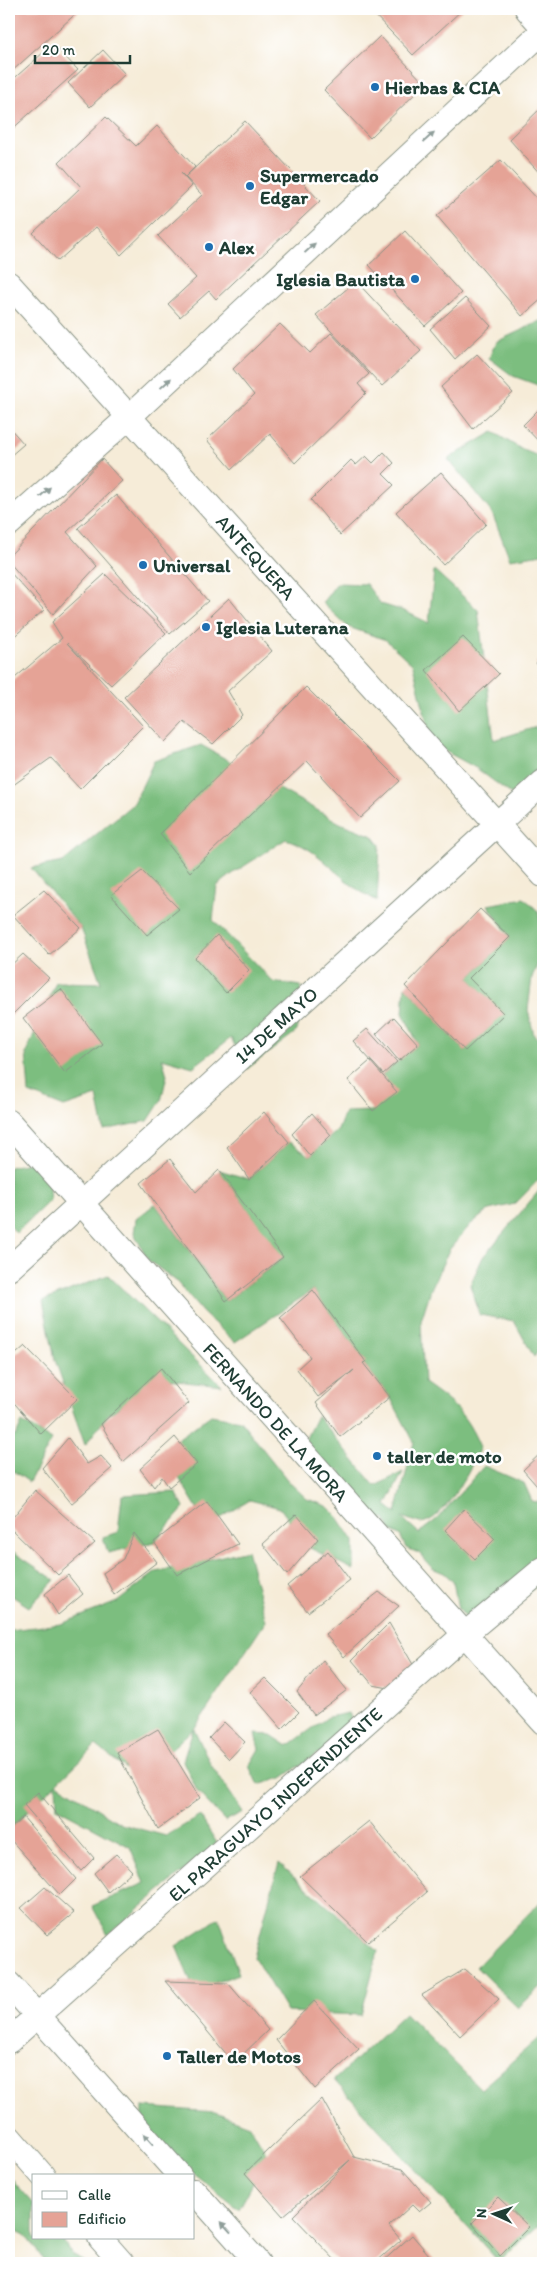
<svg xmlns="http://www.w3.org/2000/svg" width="552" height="2272" font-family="Itim,sans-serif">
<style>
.forest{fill:#7cbe7f;stroke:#4e7e5a}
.building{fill:#e5a396}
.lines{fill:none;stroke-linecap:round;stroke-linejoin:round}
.street-casing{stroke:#8a9486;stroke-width:26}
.street{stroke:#fff;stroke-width:24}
.oneway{fill:#8f9e9a}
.poi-dot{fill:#1f6fb2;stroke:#fff;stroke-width:2}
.labels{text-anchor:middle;stroke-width:5;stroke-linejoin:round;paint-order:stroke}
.poi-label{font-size:19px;font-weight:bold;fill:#1f3d34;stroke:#fff;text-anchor:start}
.street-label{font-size:19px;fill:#1f3d34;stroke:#fff}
</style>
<rect width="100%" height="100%" fill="#fff"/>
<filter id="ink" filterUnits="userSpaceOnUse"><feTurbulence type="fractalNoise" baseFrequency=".02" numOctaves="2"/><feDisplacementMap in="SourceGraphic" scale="10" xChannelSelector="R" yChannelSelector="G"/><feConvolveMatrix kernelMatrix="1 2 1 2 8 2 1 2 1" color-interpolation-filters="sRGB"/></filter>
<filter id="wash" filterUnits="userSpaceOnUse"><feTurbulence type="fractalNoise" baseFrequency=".0096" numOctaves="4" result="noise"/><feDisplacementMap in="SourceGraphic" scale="20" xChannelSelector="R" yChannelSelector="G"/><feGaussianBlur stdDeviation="1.12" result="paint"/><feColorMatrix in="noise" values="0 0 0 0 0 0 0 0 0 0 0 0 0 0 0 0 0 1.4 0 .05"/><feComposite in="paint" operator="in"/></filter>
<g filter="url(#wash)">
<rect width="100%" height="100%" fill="#f6ecd8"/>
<!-- forest -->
<path class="forest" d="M543,320v67l-30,-11 -24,-18 7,-16z
M493,432l28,17 22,9v96l-33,5 -18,-46 -44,-54z
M434,570l44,40 16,130 49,-15v41l-32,28 -35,-26 -44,-24 -19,-79 -27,-25 -38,-13 -26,-24 15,-20 29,1 15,20 23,7 25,12z
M201,745l139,78 33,13 7,9 -3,56c-8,-5 -17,-9 -24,-15 -25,-19 -34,-36 -67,-47l-51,33 -18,14 -4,34 60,62 28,4 -4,45 -50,38 -16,-31 -38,29 -31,-9 5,17 -6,26 -13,20 -44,9 -7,-34 -33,11 -35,-14 -3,-40 30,-71 45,1 -20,-55 -50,-60 32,-6 71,-59 20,-42z
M524,898l14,13 5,24v17l-11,25 -4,33 6,25 9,6v134l-28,29 -26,6 -18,14 -22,26 -18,39 -10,32 3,62c30,21 42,31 56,64 -8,19 -36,76 -60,76 -6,-1 -13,-5 -19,-6l18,16 18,-14 47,-53 40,17 8,18 11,2v78l-63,49 -22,-21 -5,-28 -9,-8 -12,-5 -13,-15 -13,-5 -6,-13 -10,-5 -5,-11 -11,-1 -24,-18 -9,-29 -18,-4 -18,-27 12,-24 58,70 28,-14 -17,33 10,8 18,-71 -24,-45 -27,-34 2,-2 -52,-71 -78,52 -32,-29 -27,-32 -28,-21 -14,-27 2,-14 19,-15 71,97 57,-43 -64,-88 30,9 40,-37 21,14 28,-26 7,-18 27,-1 11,-37 35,-30 -15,-31 2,-27 60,65 38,-37 -34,-36 41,-41 -22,-32z
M29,1163l19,13 2,24 -34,33 -7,-9v-57z
M543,1186v159l-9,12 -20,-36 -34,-6 -10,-30 13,-28z
M108,1275l114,111 -64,-7 -50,36 -23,30 -30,-85 -12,-59z
M211,1415l29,5 49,62 18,17 20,7 11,11 16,24v29l-44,-22 -30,-40 -30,-8 -42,26 -46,-76z
M22,1422l30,18 -23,42 -20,-14v-31l7,-1z
M176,1492l8,16 -30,34 -46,11 -5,-16 15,-5 4,-37z
M9,1549l46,31 -26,27 -20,-13z
M247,1550l19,71 -72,108 17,36 32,47 -18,9 -28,-30 -14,-30 10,-32 -55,50 -42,-34 -39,38 64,41 45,12 34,-20 17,27 -109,92 -16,-29 53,-23 -15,-36 -73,-39 -1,-24 -47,46v-200l52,-6 56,-22 39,-30z
M349,1713l7,17 -12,33 -26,-10 -36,25 -24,7 -9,-19 10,-17 -4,-15 16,1 17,11 40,-29z
M279,1863l99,88 -17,64 -74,-3 -33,-55z
M543,1899v86l-25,23 -42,-41z
M219,1918l20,56 -45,16 -18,-44z
M405,2013l76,76 62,-55v187l-44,41 -165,-182z
M143,2107l72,5 35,13 18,31 -29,53 -97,-76z
M9,2176l25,28v34h27l11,17 14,8h-40l-21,-28 -16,-8z"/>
<g id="blocks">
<!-- building -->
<path class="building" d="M16,9h65l-71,64 -1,-58z
M369,9h94l-50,46z
M380,36l45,48 -55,54 -46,-48z
M53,44l25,26 -69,62v-49z
M103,50l22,24 -35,33 -22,-24z
M543,106v71l-34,-38z
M106,117l30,29 21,-20 38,41 -10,10 -4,-4 11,13 -71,69 -25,-28 -38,34 -25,-28 48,-46 -22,-25z
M245,121l75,80 -104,98 -7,-8 -29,26 -12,-13 28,-26 -38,-42 44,-41 -17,-18z
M501,160l42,45v93l-21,18 -85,-100z
M405,231l56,62 -36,33 -56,-61z
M356,281l65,70 -39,35 -66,-71z
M465,298l26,28 -36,33 -25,-30z
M280,324l30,29 21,-20 38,41 -11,10 8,9 -71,70 -25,-29 -38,35 -25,-29 47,-45 -21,-26z
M477,354l36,39 -40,36 -32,-42z
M543,405v41l-20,-21z
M9,427l15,17 -15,13z
M384,452l10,11 -11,11 11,11 -54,50 -29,-35 40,-40 5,5 10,-9 7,7z
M102,459l20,22 -55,51 30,34 -44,48 -44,-52v-6z
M441,472l45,52 -43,41 -47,-53z
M116,495l92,106 -38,33 -92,-106z
M9,571l35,39 -35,31z
M105,574l61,59 -55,52 -44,-42 76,83 -63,63 -29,-31 -42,30v-105l53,-45 -10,-16z
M229,598l43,53 -44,40 14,24 -29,29 -29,-22 -19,20 -41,-45z
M463,637l36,37 -40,37 -33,-41z
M543,656v16l-7,-9z
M306,687l94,94 -40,37 -53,-57 -117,111 -30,-38z
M142,871l37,38 -32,26 -36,-40z
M44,890l37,38 -32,27 -36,-40z
M480,909l30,28 -41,41 35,36 -39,37 -60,-65z
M217,935l32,35 -23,23 -31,-35z
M23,954l26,24 -40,40v-51z
M61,989l41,55 -37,29 -42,-55z
M394,1017l24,27 -19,17 -23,-27z
M367,1029l30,33 -14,12 -30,-33z
M370,1061l27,31 -24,19 -25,-31z
M264,1112l25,30 -40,37 -22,-32z
M312,1113l19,22 -21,21 -18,-22z
M170,1159l26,33 23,-22 64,87 -57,44 -85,-118z
M313,1290l53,72 -3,1 27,34 -50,40 -24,-34 38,-33 -36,27 -21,-28 13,-12 -30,-39z
M25,1346l52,53 -36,35 -32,-37v-37z
M161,1368l28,35 -66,59 -22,-38z
M175,1437l22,27 -28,23 -7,-10 -8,10 -14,-18z
M68,1438l19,26 14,-8 11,12 -41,36 -29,-36z
M543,1451v42l-20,-23z
M35,1490l60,53 -37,32 -49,-48v-5z
M207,1501l31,43 -61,31 -23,-33z
M464,1509l31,30 -20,20 -30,-29z
M296,1514l22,25 -31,36 -24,-31z
M134,1533l23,29 -43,33 -11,-22 20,-14z
M328,1551l22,29 -42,32 -21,-26z
M68,1575l15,19 -25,21 -13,-21z
M379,1592l20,14 -55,51 -19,-23z
M389,1623l26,45 -21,21 -21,-4 -21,-25z
M323,1660l24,30 -33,25 -17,-23z
M265,1678l34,34 -17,17 -32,-37z
M224,1722l21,20 -16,17 -20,-21z
M158,1729l42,69 -42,31 -41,-76z
M38,1792l56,66 -13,13 -57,-66z
M23,1817l53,62 -16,16 -51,-57v-8z
M369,1821l58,71 -59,50 -68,-66z
M116,1854l16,17 -24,21 -14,-19z
M45,1887l29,26 -27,22 -26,-27z
M465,1969l34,30 -39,37 -38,-41z
M165,1981l63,2 40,47 -34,33z
M314,2001l45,48 -44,40 -39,-49z
M322,2099l32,58 48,12 29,33 -12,10 -7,-7 -23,21 12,14 -26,23h-37l-45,-47 57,-56 -67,56 -38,-43z
M498,2197l31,30 -29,29 -28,-33z
M412,2235l24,28h-55z"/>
</g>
</g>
<g filter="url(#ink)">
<use href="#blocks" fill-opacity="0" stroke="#8a9486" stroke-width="1"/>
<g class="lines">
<!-- street casing -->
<g class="street-casing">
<path id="street" d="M527,9l16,18
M9,284l534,591
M9,524l120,-107 414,-386
M9,1122l534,600
M9,1269l534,-487
M9,1984l171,192
M9,2041l456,-407 78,-65
M9,2137l34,39
M194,2191l64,72
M100,2238l22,25"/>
</g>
<!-- street -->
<use href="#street" class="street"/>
</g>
<!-- one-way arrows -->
<defs><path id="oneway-solid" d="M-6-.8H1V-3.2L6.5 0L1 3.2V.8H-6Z" transform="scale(1.25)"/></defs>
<g class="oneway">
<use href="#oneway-solid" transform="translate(429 137) rotate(-43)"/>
<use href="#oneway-solid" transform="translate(310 248) rotate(-43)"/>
<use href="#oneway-solid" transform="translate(166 383) rotate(-43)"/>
<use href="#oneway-solid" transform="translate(45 492) rotate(-42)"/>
<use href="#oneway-solid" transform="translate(148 2139) rotate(-132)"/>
<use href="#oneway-solid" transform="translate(226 2227) rotate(-132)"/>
</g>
</g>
<!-- markers -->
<g class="poi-dot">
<circle cx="375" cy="87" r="5"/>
<circle cx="250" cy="186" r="5"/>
<circle cx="209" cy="247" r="5"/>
<circle cx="415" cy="279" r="5"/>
<circle cx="143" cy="565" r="5"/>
<circle cx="206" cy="627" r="5"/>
<circle cx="377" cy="1456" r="5"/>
<circle cx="167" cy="2056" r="5"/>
</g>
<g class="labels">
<!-- poi labels -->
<g class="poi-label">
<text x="385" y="94">Hierbas &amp; CIA</text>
<text x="260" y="182">Supermercado<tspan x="260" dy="22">Edgar</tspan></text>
<text x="219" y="254">Alex</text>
<text x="405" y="286" text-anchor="end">Iglesia Bautista</text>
<text x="153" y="572">Universal</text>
<text x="216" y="634">Iglesia Luterana</text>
<text x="387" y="1463">taller de moto</text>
<text x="177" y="2063">Taller de Motos</text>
</g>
<!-- street labels -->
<g class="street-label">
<text transform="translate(256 557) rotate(48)" y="7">ANTEQUERA</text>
<text transform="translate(276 1025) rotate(-42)" y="7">14 DE MAYO</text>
<text transform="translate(276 1422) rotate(48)" y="7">FERNANDO DE LA MORA</text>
<text transform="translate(275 1804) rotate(-42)" y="7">EL PARAGUAYO INDEPENDIENTE</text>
</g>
</g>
<!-- margin -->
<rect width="552" height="2272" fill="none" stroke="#fff" stroke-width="30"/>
<!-- legend -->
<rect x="32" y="2174" width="162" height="65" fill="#ffffff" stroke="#a5b1ae"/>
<rect x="42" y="2191" width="25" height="8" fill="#ffffff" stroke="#a5b1ae"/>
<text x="78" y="2200" font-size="15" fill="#1f3d34">Calle</text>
<rect x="42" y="2212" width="25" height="15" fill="#e5a396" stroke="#a5b1ae"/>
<text x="78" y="2224" font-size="15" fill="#1f3d34">Edificio</text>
<!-- north arrow -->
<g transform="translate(494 2214) rotate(273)" stroke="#ffffff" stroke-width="4" paint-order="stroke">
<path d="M0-4L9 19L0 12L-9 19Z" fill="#1f3d34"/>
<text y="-8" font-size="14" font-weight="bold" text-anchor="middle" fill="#1f3d34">N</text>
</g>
<!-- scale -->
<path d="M35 55v8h95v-8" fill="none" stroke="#1f3d34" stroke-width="2.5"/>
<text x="42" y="55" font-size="15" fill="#1f3d34" stroke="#ffffff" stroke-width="4" paint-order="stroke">20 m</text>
</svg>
